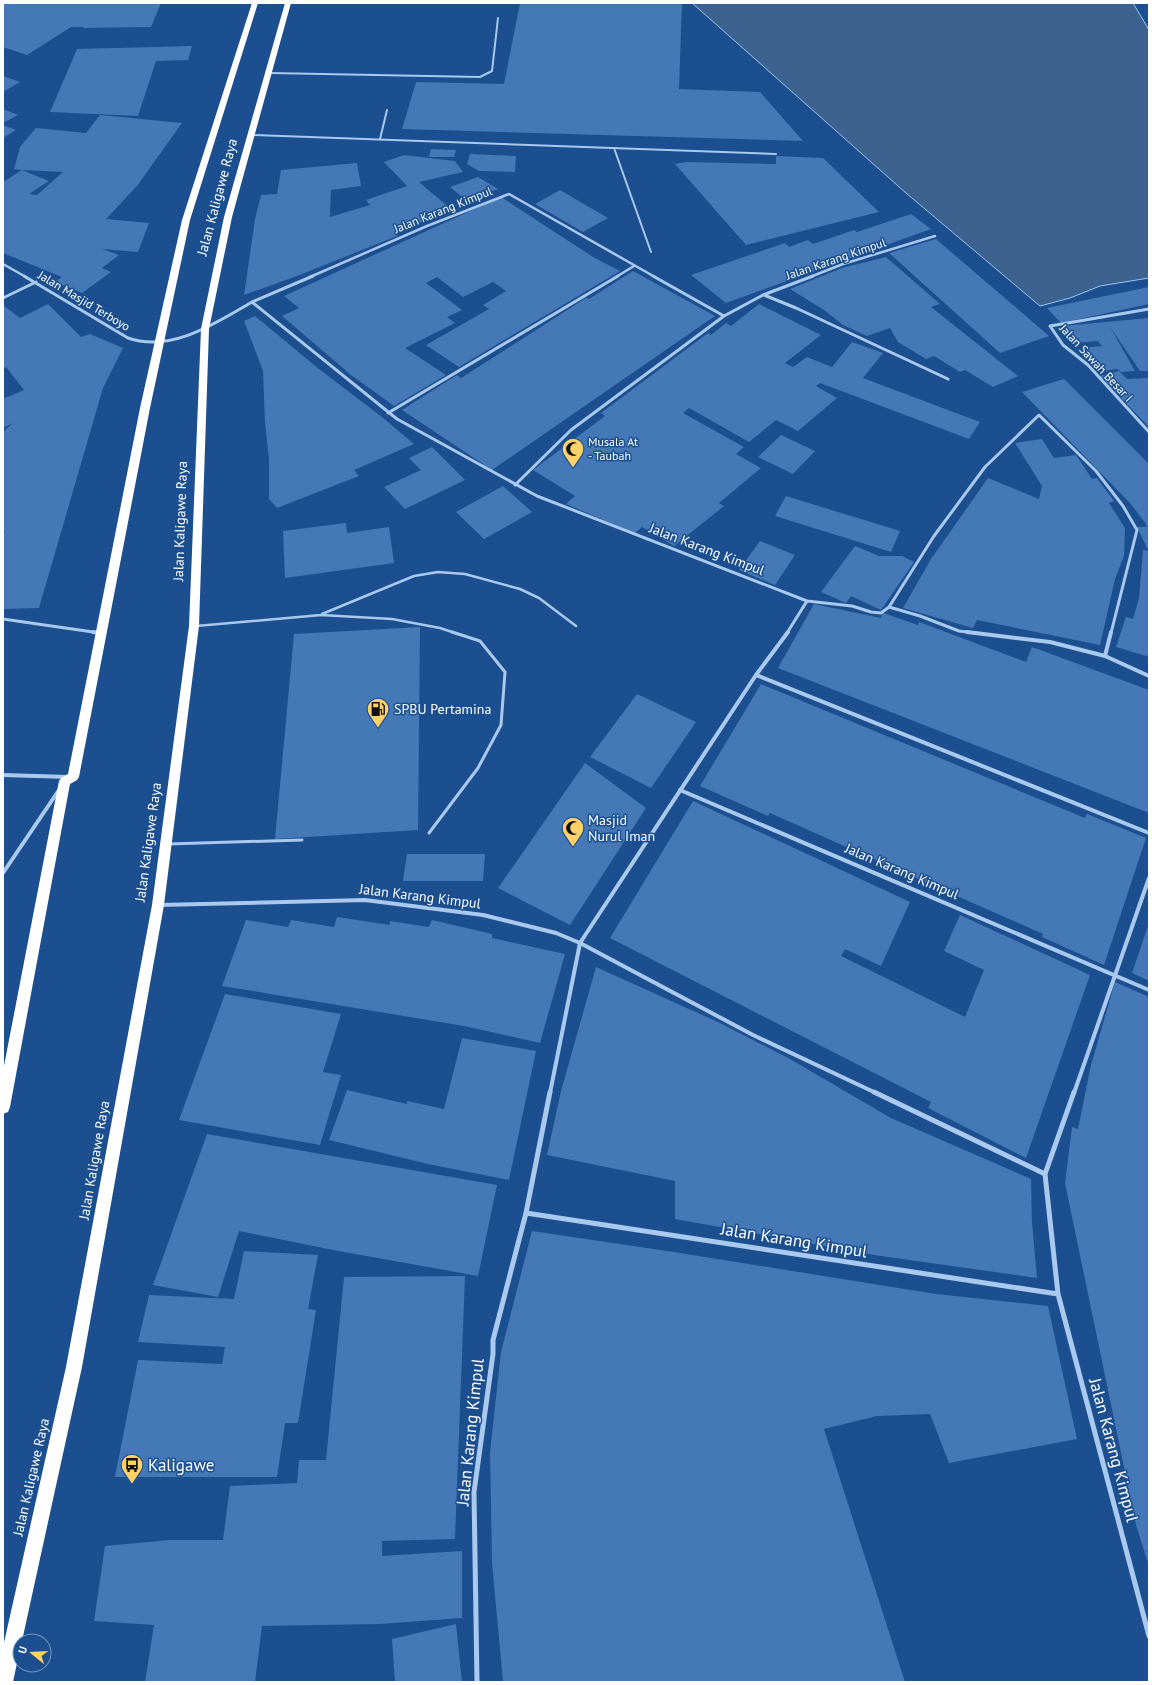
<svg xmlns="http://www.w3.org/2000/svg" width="1152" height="1685" font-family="'PT Sans',sans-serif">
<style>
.water{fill:#3c6290;stroke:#9cc4f0}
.building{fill:#4478b7;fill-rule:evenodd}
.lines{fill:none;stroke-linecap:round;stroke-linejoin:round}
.lane-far2{stroke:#a9c9ee;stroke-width:2}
.lane-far1{stroke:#a9c9ee;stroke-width:2.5}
.lane{stroke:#a9c9ee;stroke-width:3}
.street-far3{stroke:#a9c9ee;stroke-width:2.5}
.street-far2{stroke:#a9c9ee;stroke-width:3}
.street-far1{stroke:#a9c9ee;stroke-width:4}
.street{stroke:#a9c9ee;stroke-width:5}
.highway{fill:#fff;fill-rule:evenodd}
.labels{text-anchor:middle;stroke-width:3;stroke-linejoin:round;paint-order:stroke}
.far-street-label{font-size:12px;fill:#fff;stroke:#1b4f8f}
.far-poi-label{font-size:12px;fill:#fff;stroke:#1b4f8f;text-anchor:start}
.street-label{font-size:14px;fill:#fff;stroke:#1b4f8f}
.poi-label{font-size:14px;fill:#fff;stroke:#1b4f8f;text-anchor:start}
.near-street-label{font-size:17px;fill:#fff;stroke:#1b4f8f}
.near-poi-label{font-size:17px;fill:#fff;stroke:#1b4f8f;text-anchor:start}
</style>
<rect width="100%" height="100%" fill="#1b4f8f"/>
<!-- water -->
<path class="water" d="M692,3h441l16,27v248l-49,8 -30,12 -30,8 -134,-113z"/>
<!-- building -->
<path class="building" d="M3,3h158l-10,24 -68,1 1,-1h-13l-44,28 -24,-8z
M520,3h162l-3,86 81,3 43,49 -401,-12 14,-47 88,2z
M192,46l-4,14 -32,1 -18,55 -88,-4 27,-63z
M3,76l17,6 -17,10z
M3,109l15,6 -15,8z
M100,115l82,8 -45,63 -31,33 43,4 -11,29 -36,-3 17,6 -17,13 9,4 -29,21 -27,-11 7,-5 -59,-24v-71l19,-12 -8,-1 6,-22 16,-19 50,5zM22,170l41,2 -26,23 -8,-1 20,-13z
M3,125l13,5 -13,8z
M431,149l25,1 -2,7h-25z
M470,154l46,2 -1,16 -36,-1 -12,-7z
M404,155l51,6 8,11 -44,10 33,28 -56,23 1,3 -100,40 -53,19 11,-76 6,-24 16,-1 4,-24 76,-7 4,23 -30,4 -1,27 40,-12 -4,-5 41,-14 -23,-24z
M776,156l47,2 56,54 -133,33 -71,-81 11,-2 90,2z
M478,177l20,12 -31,12 -17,-14z
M560,190l48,28 -25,14 -48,-28z
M501,197l92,60 27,14 -161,96 -33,-22 63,-36 -6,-4 23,-14 -13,-9 -30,15 -26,-20 -11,6 36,27 -15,7 8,6 -50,25 41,27 -52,31 -43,-31 -69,-59 17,-8 -15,-12z
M911,214l20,15 -205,74 -35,-28 94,-32 4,4 19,-7 5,4 41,-14 3,2z
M936,239l77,66 36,31 -49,17 -111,-100z
M886,257l54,47 -9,3 87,69 -25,11 -28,-17 -5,2 -26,-16 -8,3 -28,-17 -8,-14 -23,8 -24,-11 -19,-15 -34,-21 52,-21z
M633,271l82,45 -223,154 -90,-60 55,-35 4,3 125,-80 3,1z
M1149,287v17l-88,19 -14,-15z
M48,304l33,33 9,-3 33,14 -20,40 -64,220 -36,1v-73l2,-5h-2v-99l10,-9 -10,5v-29l21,-9 -18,-23 -3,1v-63l17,13z
M759,304l62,31 -36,28 8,4 14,-10 25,10 20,-25 31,11 -20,25 117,44 -11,17 -149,-56 -4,3 21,12 -39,33 -22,-11 -27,22 -60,-34 -6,5 61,34 -8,7 25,14 -42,35 5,3 -50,40 -32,-19 -7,6 -69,-29 9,-8 -42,-26 72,-54 -4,-3 107,-80 3,2 15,-12 5,3z
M255,316l64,53 63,48 32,27 -60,26 5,6 -82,32 -8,-9v-39l-4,-38 -2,-51 -19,-50z
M1149,318v53h-9l-30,-44 25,44 -14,1 -5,-4 1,1 -21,3 -15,-24 21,-2 -4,-5 -24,2 -11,-17z
M1119,371l8,8 22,-1v49l-49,-51z
M1064,379l85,85v84h-2l-10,-21h10l-1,-3 -16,-21 -108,-111z
M781,435l34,16 -22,23 -35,-17z
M1042,439l12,19 22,-3 16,24 5,-1 17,23 -5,2 16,25 -1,28 -9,23 -15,66 -123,-25 -4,8 -70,-20 28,-49 57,-81 51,21 3,-13 -27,-43z
M432,447l33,33 -60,29 -21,-22 37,-17 -12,-12z
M503,486l29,26 -48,27 -28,-27z
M786,496l114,35 -9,21 -116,-36z
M346,523l1,10 42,-6 5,36 -109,15 -2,-47z
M760,541l35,14 -20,30 -36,-15z
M855,546l24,10h23l12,6 -33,48 -30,-14 -5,7 -25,-11z
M1143,550l6,1v106l-33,-10 10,-30 7,2 6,-21z
M814,604l67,14 2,-5 35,12 1,-3 107,40 6,-15 117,43v123l-371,-145z
M420,627l-2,203 -143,9 19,-205z
M761,684l324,134 2,-4 59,24 -42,127 -62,-28 1,-3 -59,-26 -214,-95 -2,3 -68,-30z
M637,694l59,28 -45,66 -61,-31z
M585,763l61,45 -76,117 -72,-37z
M693,801l217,101 -29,64 -36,-17 -4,7 124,61 19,-47 -40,-19 16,-36 130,60 -64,183 -98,-50 3,-6 -321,-164z
M407,854h78l-2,27h-80z
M337,917l53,8v-4l39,6 3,-7 60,14v4l73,16 -25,89 -76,-17 -242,-40 24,-66 42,7 3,-7 43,7z
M1149,923v58l-17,-8z
M596,967l124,56 70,36 101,59 140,61 1,44 5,55 -163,-23 -199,-36v-38l-128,-26 14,-64z
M1115,982l34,15v569l-13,-41 -71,-342 7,-56 6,2 13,-64z
M225,994l116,20 -18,58 18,3 -21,70 -141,-25z
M462,1038l74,13 -27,129 -81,-16 -99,-24 18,-50 60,14v-3l37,8z
M207,1134l290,51 -19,91 -145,-26 -94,-19 -21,66 -65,-12z
M532,1231l142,21 262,42 112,12 29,133 -128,24 -19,-49 -53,2 -53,13 81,253h-402l-11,-119 -2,-111 11,-100z
M244,1251l74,4 -10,54 8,1 -18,113h-13l-8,54h-162l23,-117 84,4 3,-17 -87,-5 11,-47 85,4z
M465,1276l-10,263 -73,2v15l80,-5v67l-83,6 -117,2 -7,56h-110l9,-57 -60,-4 11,-75 65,-6h53l7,-54 67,-3 2,-23h27l18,-183z
M456,1624l6,58h-67l-3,-43z"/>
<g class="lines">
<!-- lane-far2 -->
<path class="lane-far2" d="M270,73l210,4 12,-6 6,-53
M252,135l524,19
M380,139l7,-29
M614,148l37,104"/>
<!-- lane-far1 -->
<path class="lane-far1" d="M322,614l92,-38 24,-4 27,2 55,15 19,9 37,28
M196,626l125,-11 71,4 48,9 15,5"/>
<!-- lane -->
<path class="lane" d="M429,833l49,-65 23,-43 4,-53 -25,-31 -28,-9
M168,844l134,-4"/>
<!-- street-far3 -->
<path class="street-far3" d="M3,264l23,13
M310,277l117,-51 82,-32 146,83
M616,277l18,-11
M810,277l33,-13 92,-28"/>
<!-- street-far2 -->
<path class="street-far2" d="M24,276l104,62c43,15 88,-15 124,-36l145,117 140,77 270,105 45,5 19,6 10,1 8,-6 45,-71 51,-69 54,-52 57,56 27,35 14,24 -26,103
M653,276l71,40
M764,295l32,13 152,71
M3,298l33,-16
M252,302l61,-26
M1149,309l-99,17 13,19 25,20 61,67
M388,413l230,-137
M515,485l56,-55 153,-114 39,-21 50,-19
M889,607l31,9 39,15 16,2
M3,619l97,14
M787,633l20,-32"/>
<!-- street-far1 -->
<path class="street-far1" d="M93,632l7,1
M967,632l83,10 55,14 44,20
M1105,656l6,-24
M756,675l393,158
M3,775l66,2
M680,790l469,200
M3,873l56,-83
M159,905l206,-5 118,15 73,18 24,10 173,92 123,58
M550,1093l30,-150 176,-268 32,-43
M1074,1093l75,-215"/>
<!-- street -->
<path class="street" d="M874,1092l171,82
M1074,1092l-29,82 13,120 91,342
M526,1213l532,81
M477,1682l-3,-190 19,-138v-14l33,-127 24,-121"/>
<!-- highway -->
<path class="highway" d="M252,3h6l-68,217 -40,188 -71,369 -2,3 -7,4 -60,323 -2,5 -5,2v-43l56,-290 2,-3 7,-4 72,-366 42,-188z
M285,3h6l-59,214 -23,112 -10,297 -35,279 -82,462 -60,274h-2v8l-7,33h-10v-35l63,-280 86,-462 37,-279 12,-297 23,-112z"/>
</g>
<!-- icons -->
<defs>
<g id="mosque-pin" transform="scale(1.15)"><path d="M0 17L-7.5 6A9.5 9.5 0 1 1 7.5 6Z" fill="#ffd166" stroke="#1b4f8f"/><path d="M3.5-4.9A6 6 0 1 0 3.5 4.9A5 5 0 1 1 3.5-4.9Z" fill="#111"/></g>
<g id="fuel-pin" transform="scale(1.15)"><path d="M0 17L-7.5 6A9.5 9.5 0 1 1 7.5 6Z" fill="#ffd166" stroke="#1b4f8f"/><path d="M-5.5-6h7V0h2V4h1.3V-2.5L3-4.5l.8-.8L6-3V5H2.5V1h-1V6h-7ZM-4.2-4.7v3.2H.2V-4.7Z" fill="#111"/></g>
<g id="bus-pin" transform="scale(1.15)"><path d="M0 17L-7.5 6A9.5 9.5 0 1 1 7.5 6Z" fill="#ffd166" stroke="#1b4f8f"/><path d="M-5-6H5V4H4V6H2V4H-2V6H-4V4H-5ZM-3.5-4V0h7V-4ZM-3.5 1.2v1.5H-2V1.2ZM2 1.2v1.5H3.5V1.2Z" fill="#111"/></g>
</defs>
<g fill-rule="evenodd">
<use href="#mosque-pin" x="573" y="449"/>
<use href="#fuel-pin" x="378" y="709"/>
<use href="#mosque-pin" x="573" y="828"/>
<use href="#bus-pin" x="132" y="1465"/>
</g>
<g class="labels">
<!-- far-street labels -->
<g class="far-street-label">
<text transform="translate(443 210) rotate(-22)" y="4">Jalan Karang Kimpul</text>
<text transform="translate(836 259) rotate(-19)" y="4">Jalan Karang Kimpul</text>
<text transform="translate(84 301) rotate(31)" y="4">Jalan Masjid Terboyo</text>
<text transform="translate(1096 363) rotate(47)" y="4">Jalan Sawah Besar I</text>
</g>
<!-- far-poi labels -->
<g class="far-poi-label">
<text x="588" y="446">Musala At<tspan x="588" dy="14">- Taubah</tspan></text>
</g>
<!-- street labels -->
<g class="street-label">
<text transform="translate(217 197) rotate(-75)" y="5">Jalan Kaligawe Raya</text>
<text transform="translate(180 521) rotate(-88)" y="5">Jalan Kaligawe Raya</text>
<text transform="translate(707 549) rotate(21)" y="5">Jalan Karang Kimpul</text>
<text transform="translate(148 842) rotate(-82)" y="5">Jalan Kaligawe Raya</text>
<text transform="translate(902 871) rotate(23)" y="5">Jalan Karang Kimpul</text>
<text transform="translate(420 896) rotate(7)" y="5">Jalan Karang Kimpul</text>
<text transform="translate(94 1160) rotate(-80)" y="5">Jalan Kaligawe Raya</text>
<text transform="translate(31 1477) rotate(-77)" y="5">Jalan Kaligawe Raya</text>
</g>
<!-- poi labels -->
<g class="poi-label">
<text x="394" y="714">SPBU Pertamina</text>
<text x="588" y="825">Masjid<tspan x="588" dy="16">Nurul Iman</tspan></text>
</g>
<!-- near-street labels -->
<g class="near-street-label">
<text transform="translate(794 1240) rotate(9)" y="6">Jalan Karang Kimpul</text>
<text transform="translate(470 1432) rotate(-84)" y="6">Jalan Karang Kimpul</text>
<text transform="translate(1114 1450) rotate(75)" y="6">Jalan Karang Kimpul</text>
</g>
<!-- near-poi labels -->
<g class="near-poi-label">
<text x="148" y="1471">Kaligawe</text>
</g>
</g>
<!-- border -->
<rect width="1152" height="1685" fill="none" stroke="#ffffff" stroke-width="8"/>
<!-- north arrow -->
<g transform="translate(32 1653) rotate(288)"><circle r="19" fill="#1b4f8f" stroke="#7695bc"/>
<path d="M0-3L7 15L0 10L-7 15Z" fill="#ffd166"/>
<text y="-6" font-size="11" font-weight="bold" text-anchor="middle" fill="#ffffff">U</text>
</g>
</svg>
